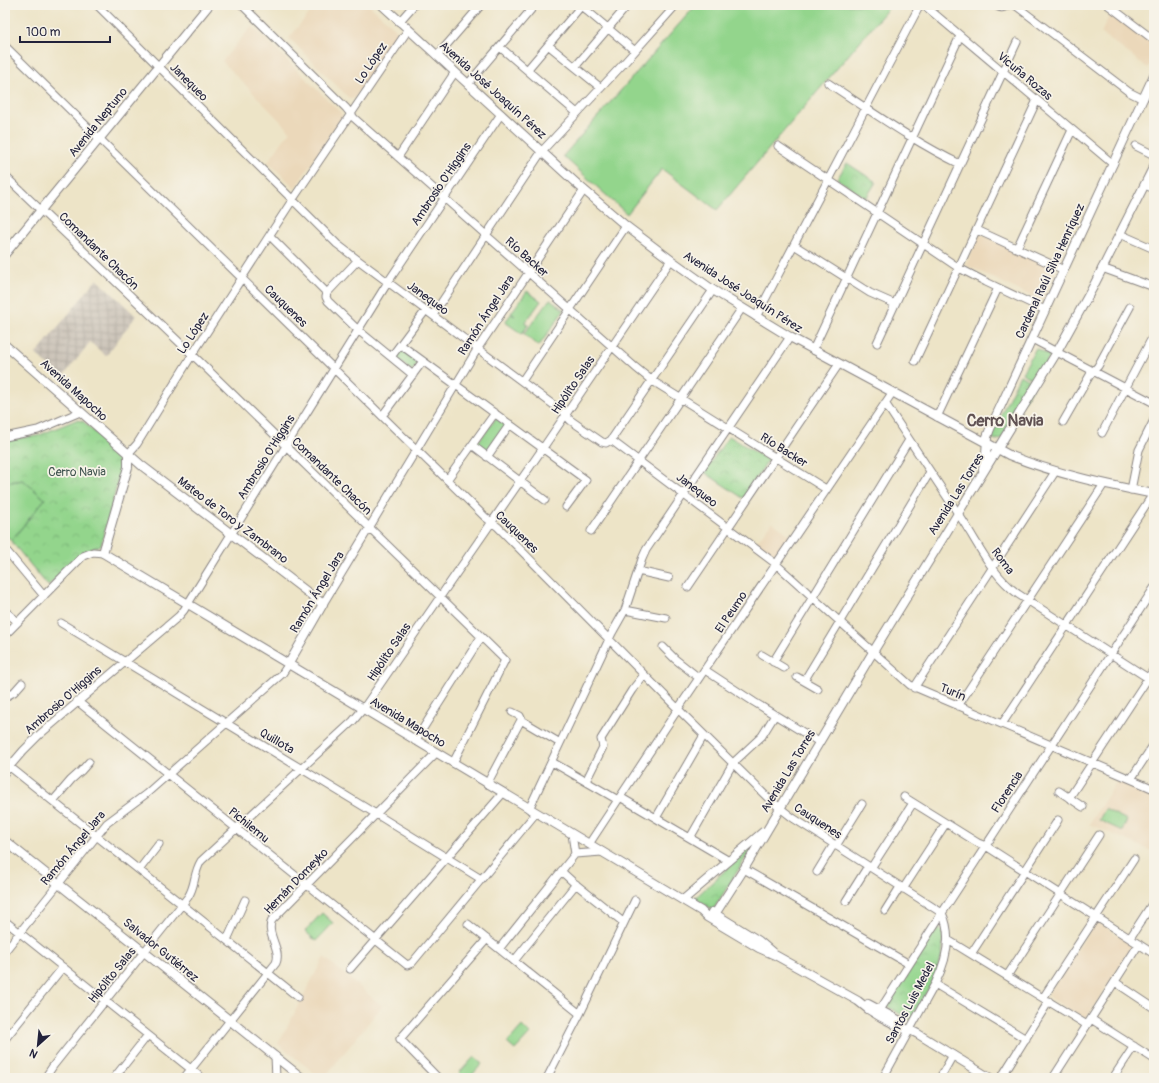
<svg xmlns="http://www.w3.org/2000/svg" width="1159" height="1083" font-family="Pangolin,sans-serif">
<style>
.built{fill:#ebd8ba}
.industrial{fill:url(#industrial-grid)}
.grass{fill:#93d58c;stroke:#5a7c64}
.park{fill:url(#park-crowns);stroke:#5a7c64}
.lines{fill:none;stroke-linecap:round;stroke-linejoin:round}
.minor-casing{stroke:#888381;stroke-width:9}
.major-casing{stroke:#888381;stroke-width:10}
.minor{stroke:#fff;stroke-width:7}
.major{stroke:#fff;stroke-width:8}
.labels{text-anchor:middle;stroke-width:3.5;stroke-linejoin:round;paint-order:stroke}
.street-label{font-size:12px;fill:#22223b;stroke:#f7f3e8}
.park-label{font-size:12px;fill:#445853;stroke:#f7f3e8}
.district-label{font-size:16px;font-weight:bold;fill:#605253;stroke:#f7f3e8}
</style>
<defs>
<pattern id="industrial-grid" width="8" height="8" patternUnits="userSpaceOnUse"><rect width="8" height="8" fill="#cbc3b8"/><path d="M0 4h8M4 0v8" fill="none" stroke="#aea79f"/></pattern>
<pattern id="park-crowns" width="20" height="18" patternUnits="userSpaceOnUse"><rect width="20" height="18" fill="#93d58c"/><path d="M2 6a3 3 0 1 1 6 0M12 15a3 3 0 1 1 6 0" fill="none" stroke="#7eb77a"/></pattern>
</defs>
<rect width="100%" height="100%" fill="#f7f3e8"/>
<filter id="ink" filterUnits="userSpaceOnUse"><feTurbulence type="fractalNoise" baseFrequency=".025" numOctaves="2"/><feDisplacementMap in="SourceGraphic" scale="8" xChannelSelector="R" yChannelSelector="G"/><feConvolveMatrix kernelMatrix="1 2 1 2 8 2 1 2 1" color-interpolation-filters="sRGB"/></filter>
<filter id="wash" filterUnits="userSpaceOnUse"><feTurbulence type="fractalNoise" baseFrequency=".012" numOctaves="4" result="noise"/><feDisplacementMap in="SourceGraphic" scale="16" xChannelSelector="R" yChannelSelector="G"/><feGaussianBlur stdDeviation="0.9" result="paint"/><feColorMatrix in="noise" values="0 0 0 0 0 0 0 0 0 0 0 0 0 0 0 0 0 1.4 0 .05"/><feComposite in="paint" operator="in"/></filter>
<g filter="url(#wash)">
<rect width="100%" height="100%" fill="#ede4c7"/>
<!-- built -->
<path class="built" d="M308,5h61l27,24 1,5 -43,65 -5,-1 -60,-60 23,-28z
M1111,12l43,33v12l-6,11 -47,-35z
M252,26l89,87 1,4 -47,71 -27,-26 22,-31 -68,-70z
M980,234l74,34 1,3 -12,28 -4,1 -73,-35z
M772,522l19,14 -16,22 -19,-15z
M1119,778l35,15v59l-65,-28z
M1096,921l37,24 -47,74 -39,-23z
M324,957l58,49 -58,72h-3l-43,-34z"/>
<!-- industrial -->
<path class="industrial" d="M97,279l39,37 -30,40 -16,-14 -28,36 -26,-24z"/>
<!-- grass -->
<path class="grass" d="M696,5h193l1,1 -173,204 -55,-41 -35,45 -64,-58z
M527,291l14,10 -16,22 3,2 -6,9 -17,-12 6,-8 4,2 -4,-3z
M550,299l14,11 -25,36 -15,-12z
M401,347l18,14 -7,10 -18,-14z
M1036,348l14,8 -14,25 -14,-8z
M496,418l10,7 -20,27 -10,-7z
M23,480l22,19 -34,42 -6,-7v-51z
M1105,809l22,11 -5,11 -23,-11z
M322,913l11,10 -17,18 -11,-10z
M522,1026l8,8 -15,16 -8,-7z
M474,1057l8,7 -13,14h-4l-6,-5z"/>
<!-- park -->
<path class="park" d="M847,163l29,19 -10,16 -29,-19z
M1020,375l15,8 -34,56 -5,1 -4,-2 1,-7z
M76,420l7,1 36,34 3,11 -21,79 -19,8 -34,33 -37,-45 34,-42 -22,-19 -18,3v-43l32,-4z
M729,436l39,24 -25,38 -39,-26z
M755,843l-42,67 -18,-12z
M938,928l4,3c6,33 -16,62 -32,89l-23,-14 48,-76z"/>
</g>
<g filter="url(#ink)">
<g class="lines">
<!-- minor casing -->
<g class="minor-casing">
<path id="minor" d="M97,5l240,239 21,16 205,152 7,8 32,22 4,1 5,-3 102,-150
M242,5l104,103 8,10 281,249 16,13 175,109
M580,5l55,46
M924,5l189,159
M995,5c4,3 8,4 12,0
M1015,5l114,87 14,7
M1108,5l46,35
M399,22l15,-17
M548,45l53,43
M5,46l480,471 13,10 187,189 82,81 13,11 13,10 149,95
M500,47l77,66
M437,56l44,-51
M575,67l53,-62
M527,70l55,-65
M828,83c43,28 86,59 132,81
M468,84l67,-79
M1153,100h1
M778,146l181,122 27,14 59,28
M1136,146l18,9
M398,157l57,-85
M5,176l194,185 306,299 -52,103
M1145,185l9,4
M977,230l87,40
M1120,234l34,15
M270,236l57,57
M794,245l76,48 25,11
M1017,248l55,-118
M1102,268l52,19
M327,293l-1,4 2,4 30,29 55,45
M327,293l31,-33
M433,315l109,-164 84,-90 50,-56
M756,317l164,-312
M1032,339l122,64
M877,343l140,-301
M401,345l185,135 -20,27
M813,350l147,-314
M391,357l35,-47
M915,361l122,-261
M522,381l104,-155
M885,403c26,39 52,79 78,118 17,26 29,54 55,73l136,88
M382,416l41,-55
M937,417l61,-129
M1063,422l27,-47 8,-9 32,-59
M1102,433l52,-99
M5,437l33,-7 42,-18
M611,440l165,124 134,121 244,104
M472,445l73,55
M128,454l9,-10 55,-89 101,-156 115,-169
M487,457l23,-33
M447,480l48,-67
M1131,490l8,-40 15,-30
M591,531l151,-223
M5,549l39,47
M638,571l31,7
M688,587l151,-223
M323,604l155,-256 106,-158
M625,610l41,8
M5,611l13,11
M61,623l315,191 105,65
M5,635l78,-79 10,-4 10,1
M663,647l12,12 24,19
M762,655l22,13
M773,662l136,-222
M705,670l49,32 65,40
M797,677l21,12
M804,681l126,-209
M914,688l141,-216
M5,697l9,-5 8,-9
M77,701l330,264 5,-2 124,-150
M958,706l146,-222
M512,712l8,4 1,2v2l39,23
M1002,724l151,-230
M415,741l66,-104
M552,762l66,38
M5,763l293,234
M5,772l18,-21 16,-16 140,-119 5,-6 204,-328 113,-168
M1131,779l23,-35
M586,781l17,-34 -2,-8 31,-49 12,-15
M487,784l34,-64
M1059,791l24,16
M620,797l109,64
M904,797l74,46 8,3 168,108
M1069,798l85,-129
M53,801l18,-21 10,-9 8,-9
M529,809l83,-176 13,-23 17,-51 4,-9 144,-213
M656,818l48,-83
M690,838l43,-75 29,-27 13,-21
M589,844l89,-135 214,-316
M836,846l26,-42
M575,854l27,-2
M871,868l42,-65
M744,869l165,95
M139,870l20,-26
M561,871l12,11 50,40
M817,872l17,-28
M903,889l43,-66
M846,901l22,-35
M885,911l15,-24
M5,921l197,157
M468,924l112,90
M1130,938l24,-37
M227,940l18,-40
M948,940l139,85
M499,949l76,-95 -3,-20
M5,951l102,-128 39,-29 136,-120 6,-9
M971,954l87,-134
M514,961l62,-77
M350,969l153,-176
M1007,976l92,-141
M1115,982l39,26
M935,984l91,55
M1043,998l91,-139
M880,1010l62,-97 212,-325
M1091,1019l63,40
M5,1039l58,-72
M275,1056l1,22
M45,1078l8,-12 135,-169c8,-12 5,-23 13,-36l152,-140 10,-12 77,-112 103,-149 128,-188
M114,1078l34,-43
M184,1078l92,-115c6,-14 -11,-29 -4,-43l164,-167
M438,1078l-38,-39 87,-100
M547,1078l33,-64 55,-114
M883,1078l52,-94c11,-22 18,-48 7,-71
M940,1078l13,-23
M1001,1078l48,-77
M1053,1078l86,-134
M1113,1078l21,-32"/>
</g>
<!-- major casing -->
<g class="major-casing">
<path id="major" d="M382,5l195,179 49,42 45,34 42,30 77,47 219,118c47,19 95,29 145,39
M5,254l204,-249
M5,345l136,120 182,139 -35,61
M128,454v13l-25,86 598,358 6,6 52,31 16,7 83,46 10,8 13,8 21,11 8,2 8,4 72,44
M983,469l3,-14 1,-18 3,-8 164,-354
M5,841l297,237
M683,900l80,-68
M712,912l47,29 13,11
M715,914l29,-45 129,-217 184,-300 36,-65 61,-121
M868,1004l34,18"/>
</g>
<!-- minor -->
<use href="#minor" class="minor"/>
<!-- major -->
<use href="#major" class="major"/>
</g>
</g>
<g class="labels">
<!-- street labels -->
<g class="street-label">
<text transform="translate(371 63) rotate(-56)" y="4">Lo López</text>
<text transform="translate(1025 76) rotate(40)" y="4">Vicuña Rozas</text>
<text transform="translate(189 82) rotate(45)" y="4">Janequeo</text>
<text transform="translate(493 90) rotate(42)" y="4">Avenida José Joaquín Pérez</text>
<text transform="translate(98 122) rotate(-51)" y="4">Avenida Neptuno</text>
<text transform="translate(441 184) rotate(-56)" y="4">Ambrosio O'Higgins</text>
<text transform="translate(99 251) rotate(44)" y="4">Comandante Chacón</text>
<text transform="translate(527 257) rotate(42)" y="4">Río Backer</text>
<text transform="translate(1050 271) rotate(-65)" y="4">Cardenal Raúl Silva Henríquez</text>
<text transform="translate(743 292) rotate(33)" y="4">Avenida José Joaquín Pérez</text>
<text transform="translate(428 298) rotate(36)" y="4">Janequeo</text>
<text transform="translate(286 306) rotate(44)" y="4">Cauquenes</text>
<text transform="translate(486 315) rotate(-57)" y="4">Ramón Ángel Jara</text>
<text transform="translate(193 333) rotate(-57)" y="4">Lo López</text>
<text transform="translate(573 385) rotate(-56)" y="4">Hipólito Salas</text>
<text transform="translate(74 390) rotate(42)" y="4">Avenida Mapocho</text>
<text transform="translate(784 450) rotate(32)" y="4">Río Backer</text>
<text transform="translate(266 457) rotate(-58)" y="4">Ambrosio O'Higgins</text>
<text transform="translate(332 476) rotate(44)" y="4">Comandante Chacón</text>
<text transform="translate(697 490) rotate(37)" y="4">Janequeo</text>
<text transform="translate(956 494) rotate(-58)" y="4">Avenida Las Torres</text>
<text transform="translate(233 520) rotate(37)" y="4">Mateo de Toro y Zambrano</text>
<text transform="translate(517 532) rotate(44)" y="4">Cauquenes</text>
<text transform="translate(1003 561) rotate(53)" y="4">Roma</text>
<text transform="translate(317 592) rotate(-59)" y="4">Ramón Ángel Jara</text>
<text transform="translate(731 612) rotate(-56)" y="4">El Peumo</text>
<text transform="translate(389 652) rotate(-56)" y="4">Hipólito Salas</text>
<text transform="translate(953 692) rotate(23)" y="4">Turín</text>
<text transform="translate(63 700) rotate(-41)" y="4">Ambrosio O'Higgins</text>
<text transform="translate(408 722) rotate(31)" y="4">Avenida Mapocho</text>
<text transform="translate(277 741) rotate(31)" y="4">Quillota</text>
<text transform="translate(788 771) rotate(-59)" y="4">Avenida Las Torres</text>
<text transform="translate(1007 792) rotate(-57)" y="4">Florencia</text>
<text transform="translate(818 821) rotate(33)" y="4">Cauquenes</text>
<text transform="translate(249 825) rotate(39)" y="4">Pichilemu</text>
<text transform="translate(73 848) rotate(-50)" y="4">Ramón Ángel Jara</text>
<text transform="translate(296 881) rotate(-46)" y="4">Hernán Domeyko</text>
<text transform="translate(161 950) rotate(39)" y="4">Salvador Gutiérrez</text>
<text transform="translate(112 975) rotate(-51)" y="4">Hipólito Salas</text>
<text transform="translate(910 1003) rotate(-62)" y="4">Santos Luis Medel</text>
</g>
<!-- park labels -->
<g class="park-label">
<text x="77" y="476">Cerro Navia</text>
</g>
<!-- district labels -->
<g class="district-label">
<text x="1005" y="426">Cerro Navia</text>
</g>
</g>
<!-- margin -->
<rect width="1159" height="1083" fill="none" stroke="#f7f3e8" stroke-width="20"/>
<!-- north arrow -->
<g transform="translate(38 1045) rotate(207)" stroke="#f7f3e8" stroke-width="3" paint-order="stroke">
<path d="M0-3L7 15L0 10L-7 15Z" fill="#22223b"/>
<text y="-6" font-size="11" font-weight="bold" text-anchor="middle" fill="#22223b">N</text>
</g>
<!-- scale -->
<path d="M20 36v6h90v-6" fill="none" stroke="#22223b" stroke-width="2"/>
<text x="26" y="36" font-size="12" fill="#22223b" stroke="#f7f3e8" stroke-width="3" paint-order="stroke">100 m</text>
</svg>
